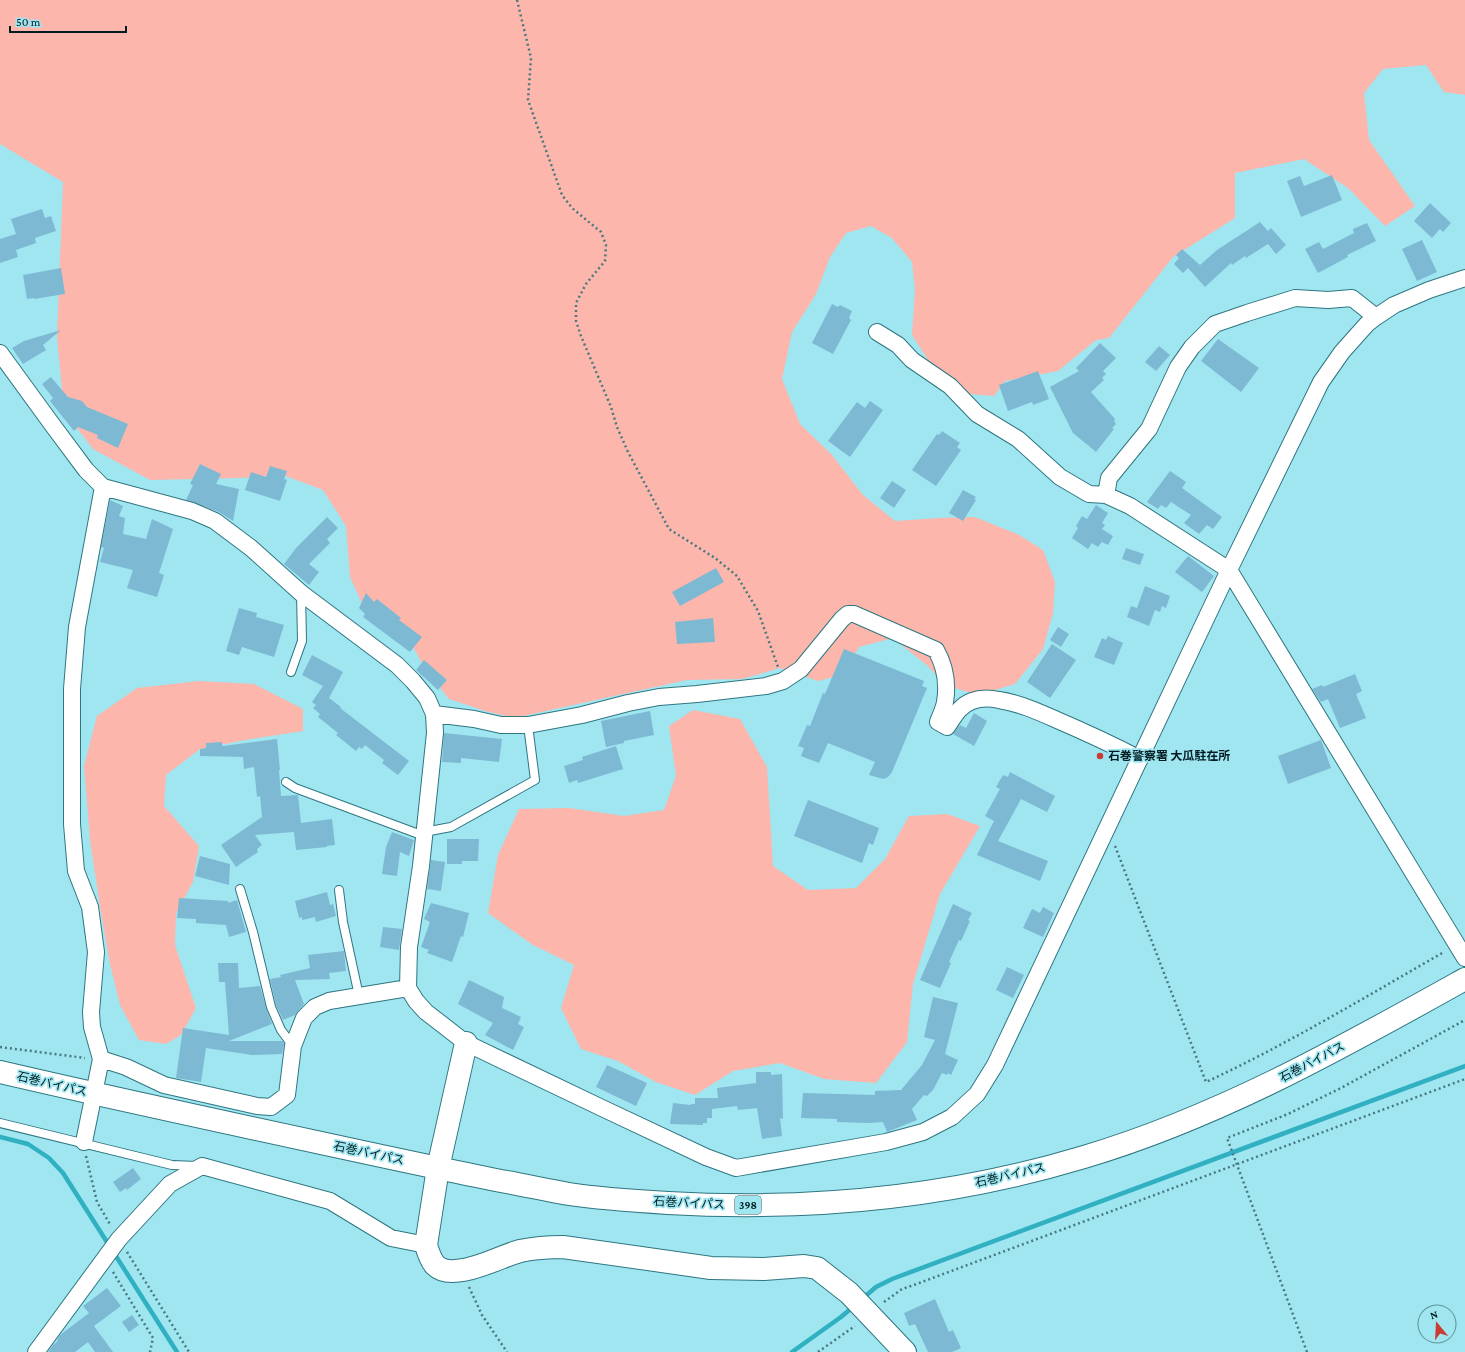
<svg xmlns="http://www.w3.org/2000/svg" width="1465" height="1352" font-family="'Crimson Pro','Noto Sans JP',serif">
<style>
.green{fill:#fdb6ac}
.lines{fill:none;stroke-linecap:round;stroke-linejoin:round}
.stream{stroke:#30b0c1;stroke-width:4.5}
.building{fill:#7eb9d4}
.lane-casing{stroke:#2e7680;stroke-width:10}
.street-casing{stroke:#2e7680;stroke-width:18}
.secondary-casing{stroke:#2e7680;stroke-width:24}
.highway-casing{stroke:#2e7680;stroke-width:24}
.path{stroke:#497980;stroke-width:2.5;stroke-dasharray:2 3;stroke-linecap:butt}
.lane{stroke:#fff;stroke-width:8}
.street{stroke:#fff;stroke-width:16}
.secondary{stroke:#fff;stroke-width:22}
.highway{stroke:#fff;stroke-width:22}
.poi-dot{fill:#ca3c33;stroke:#9fe6f1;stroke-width:1.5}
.labels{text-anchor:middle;stroke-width:3.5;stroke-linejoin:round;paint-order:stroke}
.shield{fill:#9fe6f1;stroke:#30595f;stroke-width:1}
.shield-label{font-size:11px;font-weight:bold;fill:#001c20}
.poi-label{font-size:12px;font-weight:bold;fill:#001c20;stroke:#9fe6f1;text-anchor:start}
.street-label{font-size:12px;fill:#001c20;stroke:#9fe6f1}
</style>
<rect width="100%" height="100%" fill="#9fe6f1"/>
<!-- green -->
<path class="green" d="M0,0h1465v95l-21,-3 -18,-27 -43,4 -19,24 5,47 46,66 -30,20 -37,-38 -44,-29 -69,14v45l-62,39 -64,81 -13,2 -38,31 -53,10 -11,15 -25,-2 -41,-34 -16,-25 3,-46 -3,-27 -20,-24 -21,-12 -25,7 -16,24 -14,37 -24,38 -10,47 18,45 32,31 31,40 32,26 44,-3 36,-1 44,18 24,15 12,32 -2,31 -10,36 -28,35 -37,11 -33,-10 -17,-19 -35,-28 -34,9 -17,28 -24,6 -38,-13 -38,11 -55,1 -173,38 -29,-7 -36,-12 -25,-32 -19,-35 -40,-22 -15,-33 -4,-51 -23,-36 -40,-15 -43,3 -90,2 -57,-31 -29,-38 -7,-74 6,-155 -63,-38z
M199,681l55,3 49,25v22l-58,9 -45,9 -34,26 -2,31 35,40 -6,36 -17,31 -1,32 21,63 -15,27 -15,9 -27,-4 -19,-35 -10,-41 -10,-57 -10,-67 -6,-74 13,-50 40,-28z
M693,710l47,9 27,48 6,99 35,24 48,-2 29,-29 24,-43 38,-2 33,12 -40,68 -27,90 -6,58 -31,41 -52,-4 -44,-16 -47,8 -38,24 -39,-13 -38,-21 -37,-12 -20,-41 13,-43 -41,-20 -45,-32 10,-58 21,-46 50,-1 55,8 40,-6 12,-34 -7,-50z"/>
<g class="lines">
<!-- stream -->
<path class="stream" d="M0,1137l28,7 21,14 14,15 114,179
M862,1299l14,-12 16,-8 573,-213
M792,1352l49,-35 13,-11"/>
</g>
<!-- building -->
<path class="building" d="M1332,175l10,25 -41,17 -14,-36 13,-5 4,10z
M1430,203l21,20 -8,9 -3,-3 -8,9 -18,-17z
M42,209l3,9 6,-2 5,15 -21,7 1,5 -20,7 2,7 -18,6v-24l16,-5 -5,-15z
M1260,222l8,9 3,-3 15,17 -10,9 -8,-10 -22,14 -1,-2 -13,9 -1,-2 -26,24 -17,-19 -5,5 -9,-9 5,-6 -3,-3 6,-6 18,16 17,-15z
M1367,223l9,18 -29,14 1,2 -30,16 -13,-24 14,-7 4,7 31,-16 -1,-4z
M1422,240l15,32 -20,9 -15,-32z
M61,268l4,26 -31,5v-1l-7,1 -4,-24z
M832,304l6,3 2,-2 12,6 -3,7 2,2 -18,34 -21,-11z
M61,330l-18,15 3,5 -23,14 -11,-16 12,-7z
M1218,339l41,29 -18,24 -40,-31z
M1100,343l16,15 -13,13 3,3 -4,4 2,2 -13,12 24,27 -1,2 2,3 -4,4 2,1 -18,23 -23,-19 -23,-46 29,-16 -3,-3z
M1159,346l11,9 -14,16 -11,-9z
M1038,371l11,28 -16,6 -1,-3 -24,9 -9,-26z
M51,377l17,20 14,4 5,6 41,17 -10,24 -21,-10 1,-3 -20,-8 -4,4 -24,-30 3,-3 -11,-14z
M870,401l13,9 -33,47 -22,-16 29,-39 8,6z
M942,431l18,12 -3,4 4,3 -25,36 -24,-16 25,-36 2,1z
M200,464l21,10 -5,10 23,5 -6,32 -14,-9 -33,-12 7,-15 -3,-1z
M270,466l17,5 -3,8 3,1 -7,21 -35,-11 6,-18 15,5z
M1170,471l16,11 -4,6 40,29 -9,12 -6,-4 -8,9 -15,-11 7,-8 -20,-13 -5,6 -5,-3 -3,4 -11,-7z
M892,481l14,9 -12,18 -14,-10z
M963,490l13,7 -2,2 2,1 -13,21 -14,-8z
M110,500l13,6 -4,10 6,2 -2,16 23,5 6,-20 21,10 -14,44 5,2 -7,22 -30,-9 6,-18 -33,-8 4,-14 -3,-1z
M1096,505l12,8 -6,10 3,2 -3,4 11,7 -5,9 -6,-3 -4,5 -6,-4 -4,6 -16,-11 6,-10 -2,-2 6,-10 5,3z
M327,517l11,11 -11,11 3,4 -21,21 10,8 -10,13 -25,-21 12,-16z
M1126,548l18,6 -4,11 -18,-6z
M1188,556l26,20 -12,16 -27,-20z
M716,568l8,14 -44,24 -8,-14z
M1145,586l25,10 -4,12 -4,-2 -2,6 -5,-2 -6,16 -22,-9 4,-11 6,2z
M366,593l8,9 3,-3 24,19 -2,2 23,17 -12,15 -47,-35 2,-3 -6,-6z
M239,608l18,5 -1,4 28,8 -10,32 -32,-10 -3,8 -13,-4z
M713,618l2,24 -38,2 -2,-22z
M1058,627l11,7 -8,13 -11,-7z
M1108,636l15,7 -9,22 -20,-8 8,-19 4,2z
M1052,644l24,16 -26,38 -23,-16z
M844,649l80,32 -2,5 5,2 -35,84 -4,5 -5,2 -14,-4 6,-13 -47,-19 -9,20 -18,-7 3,-8 -6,-2 9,-21 3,1 13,-33 2,1z
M312,655l31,17 -14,26 12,9 -1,1 69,53 -11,14 -16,-12 2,-3 -19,-15 -3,4 -3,-2 -3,4 -20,-16 2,-2 -20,-16 2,-3 -7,-6 3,-3 -4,-3 11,-16 -21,-11z
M424,660l23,20 -9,10 -22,-20z
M1355,674l7,17 -6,3 10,24 -26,10 -12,-29 -7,3 -9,-13 10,-4 1,2z
M650,711l4,24 -30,6v2l-18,4 -5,-26z
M974,713l13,8 -13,25 -21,-12 7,-9 6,3z
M444,733l58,6 -3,23 -38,-4v5l-19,-1z
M277,739l3,31h-1l2,26 17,-1 3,28 31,-4 3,26 -9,1 1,1 -31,3 -2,-18 -39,3 7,10 -5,4 1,3 -22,15 -15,-22 41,-28 -2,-21 -3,1 -3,-30 -10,2 -1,-12 -43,-1v-7l6,-1v-5l16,-1v4z
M1321,740l10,28 -43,16 -10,-28z
M616,746l7,23 -45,14 -1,-3 -8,3 -5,-17 19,-6 -1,-3z
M1010,772l45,24 -8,16 -26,-13 -23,42 50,20 -8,20 -63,-26 17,-34 -9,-5 15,-27 -4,-2 7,-12 5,2z
M808,800l71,28 -6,17 -4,-2 -7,20 -68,-27z
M392,832l22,8 -5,16 -9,-4 -3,24 -15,-2 4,-27z
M447,839h32l-1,22h-16v3h-15z
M200,856l30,8 -1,21 -34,-9z
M431,860l14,2 -4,29 -14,-2z
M327,892l3,13 3,-1 3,12 -20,6 -1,-5 -13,3v-3l-3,1 -4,-17z
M179,898l49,3v2l9,-3 9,32 -17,5 -3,-12 -30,-2v-4l-19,-1z
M431,903l38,10 -6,24 -2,-1 -9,26 -25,-9 2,-3 -8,-3 9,-25 -6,-3z
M953,904l19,9 -4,7 2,1 -9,20 -2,-1 -10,22 2,1 -11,25 -20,-8z
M1043,907l11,6 -11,24 -20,-9 9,-19 8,4z
M383,927l19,2 -3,21 -19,-3z
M344,951l2,20 -17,2 1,6 -35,1 9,24 -9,11 -12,5 -7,-15 -6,-26 11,-2 -1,-2 30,-7 -2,-13z
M218,963h20l1,25 21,-2 6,22 6,16 -43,17h54l1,3 -2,10 -30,1 -46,-7 -5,34 -25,-4 7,-50 46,7 -4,-53h-6z
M1007,967l17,8 -11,23 -17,-8z
M469,980l35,17 -2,11 19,9 -3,7 6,3 -11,23 -28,-15 8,-12 -35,-19z
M933,997l25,6 -13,51 13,6 -7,15 -3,-2 -1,2 -5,-2 -9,17 -6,6 -3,-1 -12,14 5,11 -30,12 -4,-10 -14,1 -32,-1v-3l-36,-1 2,-25 72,2v-4l26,-1 21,-25 13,-25 -11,-3z
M607,1065l40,18 -11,23 -40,-19z
M756,1072h15v3l11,-1 1,45 -3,-1 2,18 -20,3 -5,-31 -19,2 -1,-4 -25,3v9h-5v5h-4v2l-33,-1 3,-21 18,2v-1h4v-6h23l-1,-10 39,-5z
M133,1168l8,11 -14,11 -1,-2 -6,4 -7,-10z
M107,1288l14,18 -27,20 19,26h-18l-7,-10 -13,10h-27l5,-7 5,-4 -1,-1 3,-5 29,-22 -6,-7z
M935,1299l14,33 4,-2 8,18 -9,4h-24l-13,-28 -6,2 -5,-13z
M132,1315l7,10 -10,7 -7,-10z"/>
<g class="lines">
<!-- lane casing -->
<g class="lane-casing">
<path id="lane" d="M291,672l11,-31 -1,-48
M286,782l9,6 129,48
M424,832l27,-5 84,-47 -7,-55
M240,889l13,43 18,75 10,23 12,16
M339,890l4,32 16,74
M0,1123l172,42 25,1"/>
</g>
<!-- street casing -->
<g class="street-casing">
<path id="street" d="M877,332l21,13 14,15 38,26 27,28 41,25 42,38 29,17 17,1 24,11 99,64 236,388
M0,353l51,70 35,47 17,17 89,24 23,10 36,27 50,45 96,72 16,16 14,17 7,16 40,5 27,6h27l54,-10 46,-12 31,-6 38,-3 69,-8 17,-5 18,-12 41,-50 6,-5h6l82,36c9,16 12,34 9,52 -1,7 -5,14 -7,20l9,5c7,-10 12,-21 25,-26 8,-3 18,-3 27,-1 20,3 40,12 58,20 28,12 56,25 83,39
M1106,495l3,-17 40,-49 29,-62 14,-20 23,-23 32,-11 48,-15 33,2 24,-2 24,19
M434,714l1,19 -14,133 -12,81 -1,41 8,13 10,11 40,31 136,65 104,49 30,11 150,-26 37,-10 29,-15 25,-23 18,-29 234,-495 92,-188 21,-30 25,-28 9,-7 18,-12 35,-15 36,-12
M101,1059l25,8 38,18 93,21 14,1 16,-12 6,-49 11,-28 11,-11 14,-6 79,-13
M84,1142l17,-83 -9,-32 -1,-15 5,-60 -6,-45 -14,-36 -4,-47v-135l5,-62 26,-140
M36,1352l83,-113 51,-55 32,-18 128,35 61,37 35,7"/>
</g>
<!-- secondary casing -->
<g class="secondary-casing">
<path id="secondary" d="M466,1043l-28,125 -12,77c2,7 4,14 9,20 18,18 65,-9 85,-14 14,-3 29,-4 43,-4l148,21 53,1 40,-3 13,2 32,25 56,59"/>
</g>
<!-- highway casing -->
<g class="highway-casing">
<path id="highway" d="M0,1072c107,25 214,48 321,71 60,13 120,26 180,38 23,4 45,9 68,13 33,5 66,7 99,9 142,8 280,-5 416,-46 135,-40 259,-110 381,-178"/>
</g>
<!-- path -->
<path class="path" d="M517,0l14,58 -3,42 34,95 10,13 29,24 5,13 -1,16 -19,23 -10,19v18l5,15 30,71 6,20 11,25 41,77 46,29 22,18 21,35 20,56
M1115,846l91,236c82,-38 159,-85 238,-130
M0,1047l85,11
M86,1156l11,46 14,24
M127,1252l62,100
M113,1272l40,66 -3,14
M469,1287l13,28 25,37
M884,1302l18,-13 12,-4 551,-206
M818,1352l37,-26
M1307,1352l-80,-214 61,-24 53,-26 124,-68"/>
<!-- lane -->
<use href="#lane" class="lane"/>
<!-- street -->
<use href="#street" class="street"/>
<!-- secondary -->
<use href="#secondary" class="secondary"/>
<!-- highway -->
<use href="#highway" class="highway"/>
</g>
<!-- markers -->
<circle class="poi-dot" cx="1100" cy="756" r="4"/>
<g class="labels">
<!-- shield labels -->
<rect class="shield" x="735" y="1196" width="26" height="18" rx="3"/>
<g class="shield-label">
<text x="748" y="1209">398</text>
</g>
<!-- poi labels -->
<g class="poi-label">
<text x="1108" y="760">石巻警察署 大瓜駐在所</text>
</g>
<!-- street labels -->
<g class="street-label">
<text transform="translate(1312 1062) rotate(-28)" y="4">石巻バイパス</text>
<text transform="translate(52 1084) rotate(13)" y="4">石巻バイパス</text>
<text transform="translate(369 1153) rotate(12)" y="4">石巻バイパス</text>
<text transform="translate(1010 1175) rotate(-13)" y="4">石巻バイパス</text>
<text transform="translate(689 1203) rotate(3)" y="4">石巻バイパス</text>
</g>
</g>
<!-- north arrow -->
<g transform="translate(1437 1324) rotate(342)"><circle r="19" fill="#9fe6f1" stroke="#5f959d"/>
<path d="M0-3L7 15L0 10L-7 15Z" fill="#ca3c33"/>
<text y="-6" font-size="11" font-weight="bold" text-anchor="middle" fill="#001c20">N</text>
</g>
<!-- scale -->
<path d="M10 26v6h116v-6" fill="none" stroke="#001c20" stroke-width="2"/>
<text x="16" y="26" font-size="12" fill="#001c20" stroke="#9fe6f1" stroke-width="3" paint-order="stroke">50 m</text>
</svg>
